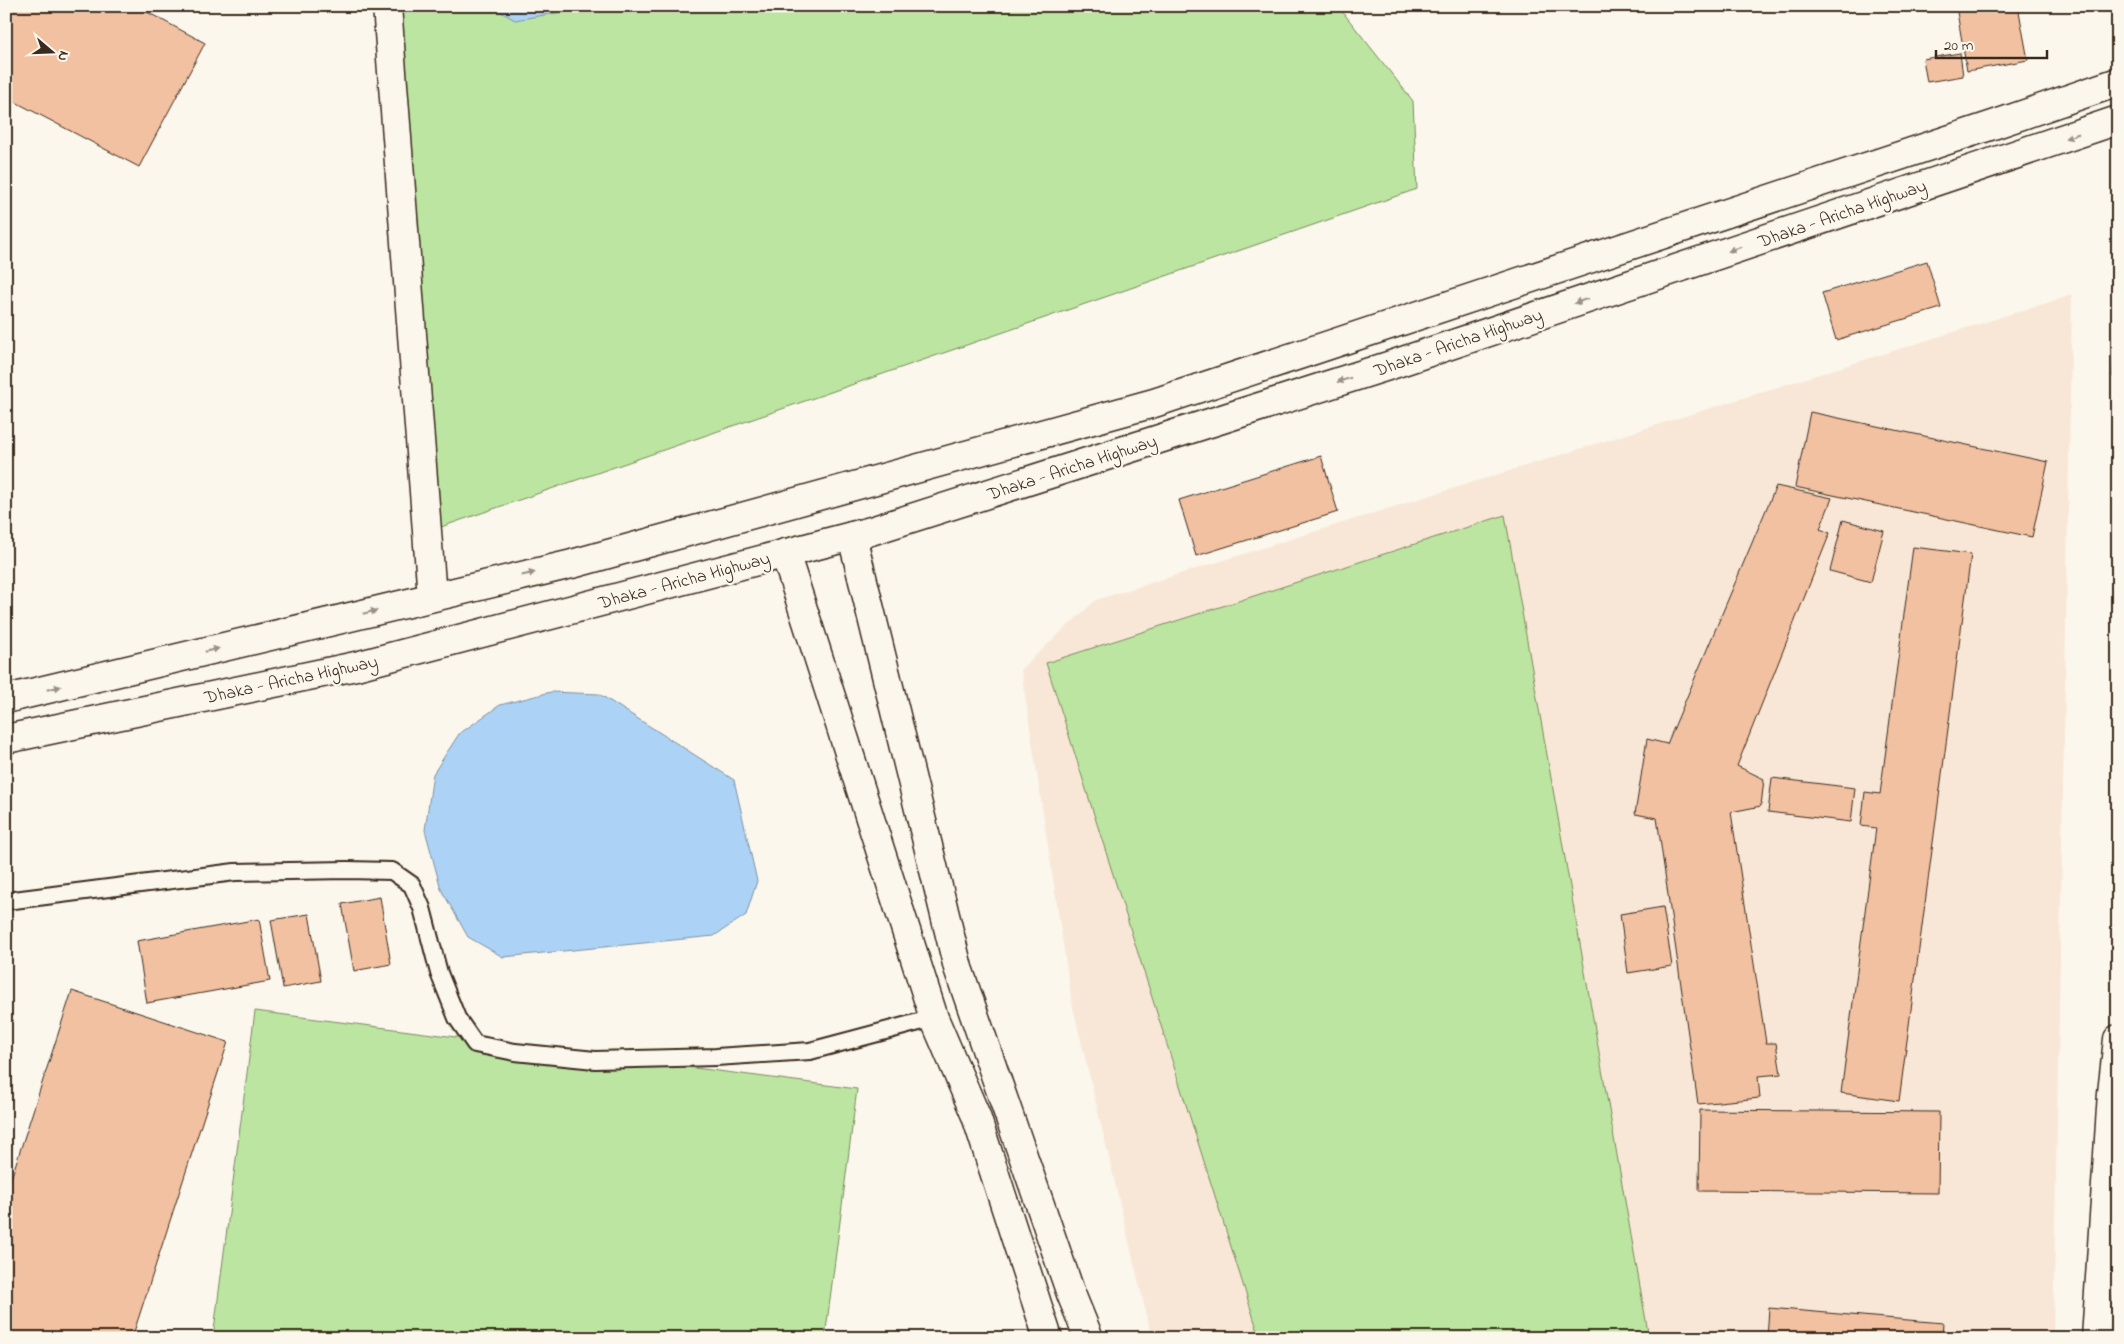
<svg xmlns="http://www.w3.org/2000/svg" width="2124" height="1344" font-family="'Indie Flower',sans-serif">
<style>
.built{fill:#f8e7d6}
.green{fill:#bce5a1;stroke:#7c8860}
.water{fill:#acd3f6;stroke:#7f8fa0}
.building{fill:#f1c1a1;stroke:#3b2a1e}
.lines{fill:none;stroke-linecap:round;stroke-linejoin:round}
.service-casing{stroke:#3b2a1e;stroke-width:20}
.minor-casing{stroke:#3b2a1e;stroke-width:31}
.tertiary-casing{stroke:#3b2a1e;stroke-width:31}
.trunk-casing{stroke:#3b2a1e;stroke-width:31}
.service{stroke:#fbf7ec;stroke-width:16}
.minor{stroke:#fbf7ec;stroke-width:28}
.tertiary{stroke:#fbf7ec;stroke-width:28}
.trunk{stroke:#fbf7ec;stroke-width:28}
.oneway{fill:#9b9085}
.labels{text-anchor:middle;stroke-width:4.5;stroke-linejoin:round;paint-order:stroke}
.street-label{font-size:18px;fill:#3b2a1e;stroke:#fbf7ec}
</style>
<rect width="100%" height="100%" fill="#fbf7ec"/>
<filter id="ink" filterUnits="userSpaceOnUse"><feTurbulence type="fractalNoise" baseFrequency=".02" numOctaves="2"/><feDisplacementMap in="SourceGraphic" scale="10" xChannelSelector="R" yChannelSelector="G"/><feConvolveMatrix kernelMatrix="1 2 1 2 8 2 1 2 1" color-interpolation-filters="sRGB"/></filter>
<g filter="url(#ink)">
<!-- built -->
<path class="built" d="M2072,295l-19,1043h-901l-80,-335 -51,-334 75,-69z"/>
<!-- green -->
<path class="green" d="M378,6h960l75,95 4,88 -999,346z
M1505,515l144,823h-389l-214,-675z
M255,1011l602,78 -32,249h-612z"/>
<!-- water -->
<path class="water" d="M490,6h107l-82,14z
M551,692l48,2 135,86 23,101 -11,34 -32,21 -211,21 -35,-20 -27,-48 -16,-59 8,-56 26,-40 41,-29z"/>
<!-- building -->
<path class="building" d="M6,6h130l69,37 -66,124 -133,-70z
M1919,6h17l-16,4z
M1956,6h62l10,54 -61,11z
M1960,53l3,23 -36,6 -4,-23z
M2116,255h2v122h-5z
M1927,261l14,47 -105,32 -14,-47z
M1810,412l238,50 -16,75 -237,-50z
M1321,456l17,56 -142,44 -17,-56z
M1776,486l56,12 -12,31 10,4 -93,233 27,13 -3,27 -30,6 35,231h10l5,31 -23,2 2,22 -62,6 -41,-286 -22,-4 12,-75 20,5z
M1843,520l41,11 -13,51 -41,-11z
M1913,547l58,7 -72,547 -58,-8 35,-265 -15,-2 4,-34 15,2z
M1772,778l83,10 -4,34 -83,-10z
M380,897l11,67 -37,7 -12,-67z
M1663,907l9,59 -44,7 -8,-59z
M309,914l12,67 -38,7 -12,-68z
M259,919l11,62 -123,22 -10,-62z
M72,991l156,51 -96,296h-126v-144z
M1700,1110l239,2 -1,81 -239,-2z
M1769,1308l174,15 -1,15h-175z"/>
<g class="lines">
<!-- service casing -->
<g class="service-casing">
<path id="service" d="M6,901l229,-29 112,-2 45,1 20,14 10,23 17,65 18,45 18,26 40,8 80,8 121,-3 94,-6 124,-33"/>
</g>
<!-- minor casing -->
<g class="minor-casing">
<path id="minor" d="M387,6l45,591"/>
</g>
<!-- tertiary casing -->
<g class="tertiary-casing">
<path id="tertiary" d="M852,536l106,432 113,326 18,44
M785,553l149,465 42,98 72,222
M2096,1338l16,-245 6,-54"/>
</g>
<!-- trunk casing -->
<g class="trunk-casing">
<path id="trunk" d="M6,699l566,-135 582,-161 839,-278 125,-43
M6,739l350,-73 515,-135 517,-165 730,-246"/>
</g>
<!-- service -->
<use href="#service" class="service"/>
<!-- minor -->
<use href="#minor" class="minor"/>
<!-- tertiary -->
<use href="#tertiary" class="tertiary"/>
<!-- trunk -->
<use href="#trunk" class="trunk"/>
</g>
<!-- one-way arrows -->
<defs><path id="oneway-solid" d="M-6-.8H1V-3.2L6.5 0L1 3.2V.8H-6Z" transform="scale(1.25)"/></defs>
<g class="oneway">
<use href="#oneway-solid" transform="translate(2072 136) rotate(161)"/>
<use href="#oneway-solid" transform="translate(1735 249) rotate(161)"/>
<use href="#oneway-solid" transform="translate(1581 301) rotate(161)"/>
<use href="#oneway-solid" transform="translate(1344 380) rotate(162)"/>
<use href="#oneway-solid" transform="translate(528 574) rotate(-13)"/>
<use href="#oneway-solid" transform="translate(370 612) rotate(-13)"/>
<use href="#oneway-solid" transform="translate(212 650) rotate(-13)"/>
<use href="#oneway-solid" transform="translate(54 688) rotate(-13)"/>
</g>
</g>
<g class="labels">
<!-- street labels -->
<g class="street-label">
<text transform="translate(1842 213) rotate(-19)" y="6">Dhaka - Aricha Highway</text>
<text transform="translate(1458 342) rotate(-19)" y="6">Dhaka - Aricha Highway</text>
<text transform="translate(1072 467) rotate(-18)" y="6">Dhaka - Aricha Highway</text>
<text transform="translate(684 580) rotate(-15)" y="6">Dhaka - Aricha Highway</text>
<text transform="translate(291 679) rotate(-12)" y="6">Dhaka - Aricha Highway</text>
</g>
</g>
<!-- margin -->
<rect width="2124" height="1344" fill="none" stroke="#fbf7ec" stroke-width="25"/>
<rect x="12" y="12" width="2099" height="1319" fill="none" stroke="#3b2a1e" stroke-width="2" filter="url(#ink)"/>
<!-- north arrow -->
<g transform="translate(52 52) rotate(109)" stroke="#fbf7ec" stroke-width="4" paint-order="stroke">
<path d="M0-4L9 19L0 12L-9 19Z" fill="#3b2a1e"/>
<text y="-8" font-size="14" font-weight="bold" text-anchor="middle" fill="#3b2a1e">N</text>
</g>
<!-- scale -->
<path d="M1936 50v8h111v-8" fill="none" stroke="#3b2a1e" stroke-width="2.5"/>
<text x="1944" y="50" font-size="15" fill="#3b2a1e" stroke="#fbf7ec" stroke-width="4" paint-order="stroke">20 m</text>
</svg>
